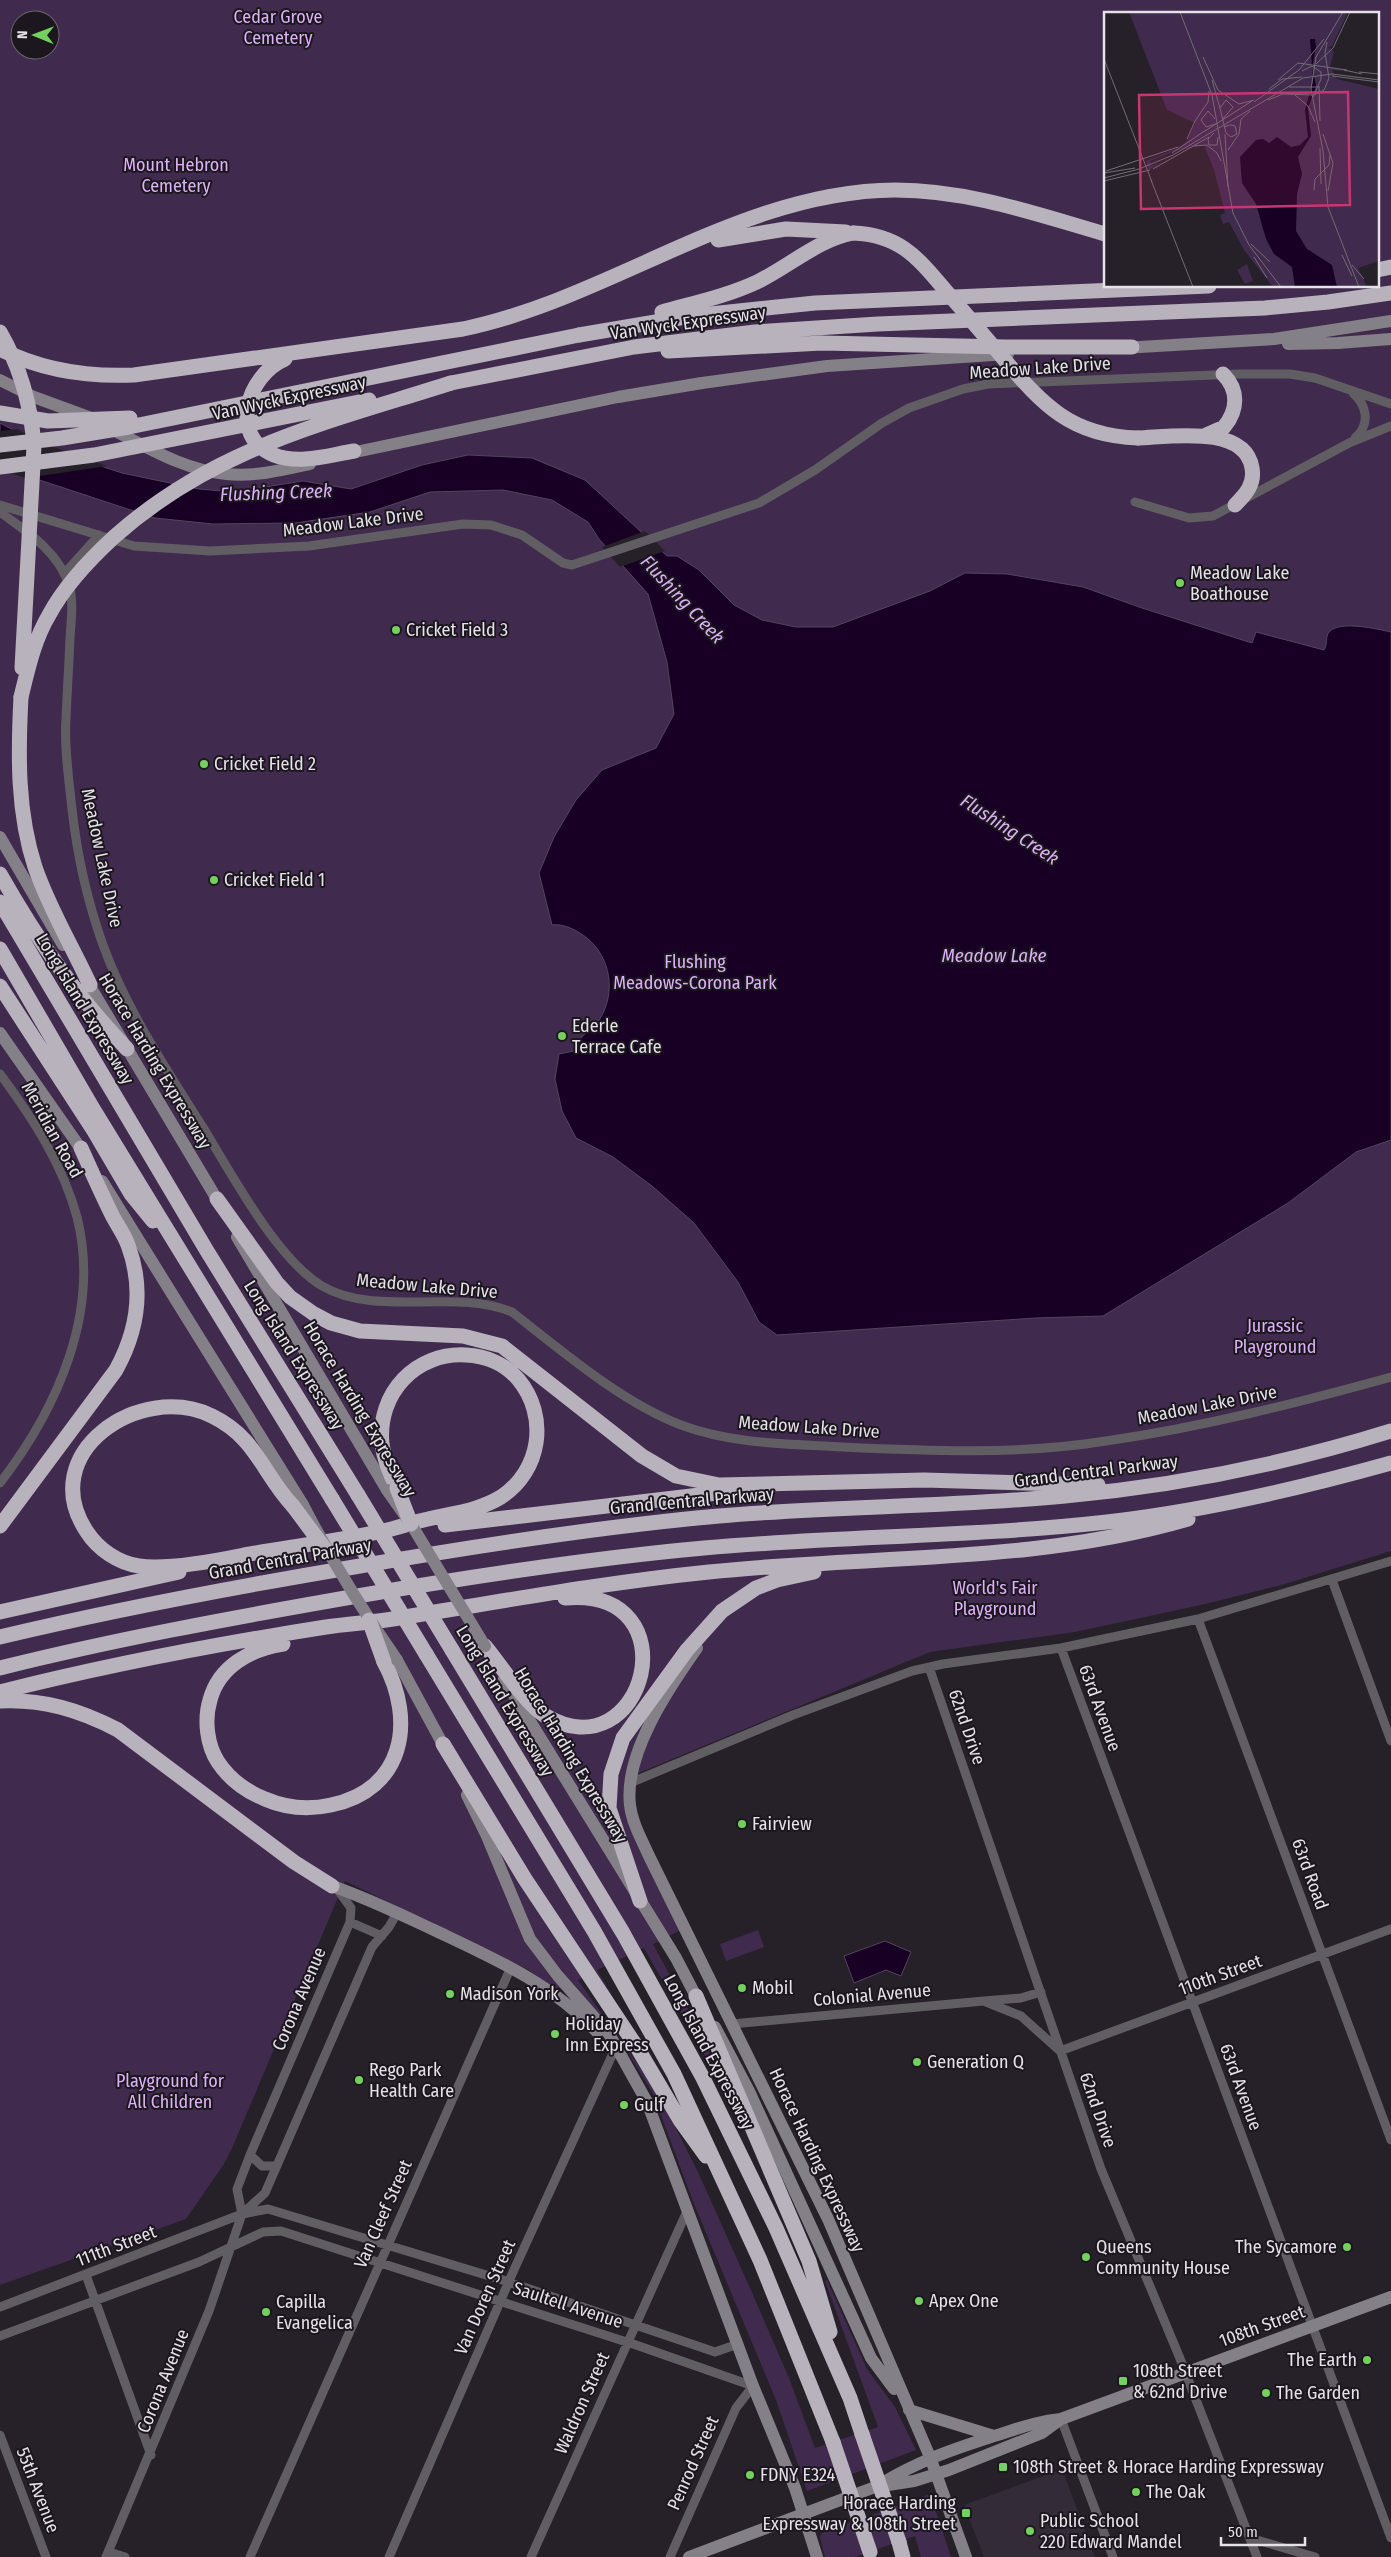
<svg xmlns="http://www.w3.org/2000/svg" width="1391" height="2557" font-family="'Fira Sans Condensed',sans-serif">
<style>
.built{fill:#332b38}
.green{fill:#402a4d;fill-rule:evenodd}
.water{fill:#170023;stroke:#54445e}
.pier{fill:#262029}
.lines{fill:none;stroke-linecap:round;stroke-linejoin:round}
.street{stroke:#615e63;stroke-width:9}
.secondary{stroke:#848087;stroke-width:12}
.highway{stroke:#b8b2bd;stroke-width:15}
.secondary-bridge{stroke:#848087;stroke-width:12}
.highway-bridge{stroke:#b8b2bd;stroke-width:15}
.poi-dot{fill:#73d25c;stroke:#1c171f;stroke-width:2}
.labels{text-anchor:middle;stroke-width:4;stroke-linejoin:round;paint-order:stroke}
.park-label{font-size:18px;fill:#ddb1f7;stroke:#1c171f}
.street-label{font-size:18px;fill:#e4e1e7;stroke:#1c171f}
.poi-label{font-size:18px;fill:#e4e1e7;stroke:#1c171f;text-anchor:start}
.water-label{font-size:19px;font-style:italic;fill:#dbb0f5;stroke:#1c171f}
.inset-road{fill:none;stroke:#726d75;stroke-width:1}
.view{fill:#c73670;fill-opacity:0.15;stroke:#c73670;stroke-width:2.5}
.inset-edge{fill:none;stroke:#e4e1e7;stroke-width:2.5}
</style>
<rect width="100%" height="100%" fill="#262029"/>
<!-- built -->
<path class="built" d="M1062,2469l33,88h-111l-20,-52z"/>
<!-- green -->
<path class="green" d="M0,0h1391v1551l-106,33 -84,21 -126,27 -145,20 -301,125 20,79 36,72 -32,16 49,91 22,54 -80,-141 -47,22 17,29 -21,-26 -15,7 80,113 40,79 52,116 39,90 26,70 63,-21 -53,-146 2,-1 40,89 28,38 21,43 -109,41 -31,-91 -82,-196 -41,-110 -26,-43 -57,-67 -14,7 -27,-21 -184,-89 -112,265 -9,18 -38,55 -186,66zM1105,14h272v272h-272zM20,20h30v30h-30z
M758,1930l6,17 -38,14 -6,-17z
M930,2494l21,63h-30l-6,-21 -60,21h-30l-5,-20 2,-4z"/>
<!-- water -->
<path class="water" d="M0,423l47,25 75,25 77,16 35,3 69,-11 48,8 71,-24 46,-10 64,3 53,22 82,76h10l22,14 35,35 28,15 34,7h37l97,-36 35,-18 42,1 76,13 59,21 110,35 4,-11 68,18c4,-6 1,-13 5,-18 11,-12 48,-3 62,0v508l-35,12 -68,51 -185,113 -67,2 -259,17 -18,-13 -21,-40 -44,-59 -42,-37 -39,-29 -37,-19 -14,-27 -7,-32 4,-25 15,-3c4,-5 4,-9 7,-13 5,-7 14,-11 19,-19 16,-27 11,-61 -13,-81 -9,-7 -23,-15 -35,-13l-13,-52 15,-36 22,-37 26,-30 54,-22 18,-34 -7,-52 -19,-68 -49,-55 -11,-17 -36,-22 -49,-10 -73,2 -60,20 -75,11 -82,1 -58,-6 -155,-51z
M885,1941l26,11 -10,24 -15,-6 -32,13 -10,-27z"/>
<!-- pier -->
<path class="pier" d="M17,429l31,16 59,21 -67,10 -1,7 -39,-14v-38z
M645,531l20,20 -45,16 -18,-20z"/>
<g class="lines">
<!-- street -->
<path class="street" d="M1352,392c15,13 19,32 3,46
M1135,502l54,16 24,-2 136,-73 42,-17
M0,505l134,41 76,5 99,-5 154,-22 28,1 31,10 41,28 9,2 187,-62 56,-33 67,-47 27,-15 54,-19 25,-5 251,-10h51l25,4 76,26
M0,512c27,20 58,39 69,73 5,17 2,36 1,53 -1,27 -3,54 -4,81 -2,29 3,61 6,90 5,45 16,94 31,136 24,66 64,125 101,184 28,46 73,130 118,157 55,32 132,2 190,26 50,39 109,90 169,113 50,19 108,19 161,22 87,4 177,8 264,-6 97,-14 191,-38 285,-64
M64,574l35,-39
M0,1074c32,43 63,91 77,143 24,95 -20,192 -77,266
M1332,1580l59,161
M1198,1619l193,521
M1061,1648l330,890
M929,1667l172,502 78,187 78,201
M630,1783l163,-68 119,-44 31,-7 118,-16 137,-29 193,-58
M350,1922l32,14
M986,2002l35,14 39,35
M732,2024l252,-23 37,-3 20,-6
M1060,2051l331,-122
M250,2155l12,11h15
M242,2214l-5,-25 13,-34 100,-233 1,-14 -13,-18
M86,2275l65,180
M0,2307l242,-93 26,-5 241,73 206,70 23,-8
M0,2336l199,-74 64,-30 18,-1 355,114 117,41 -17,22 -66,149
M1061,2419l52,138
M0,2435l46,122
M1250,2538l65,19
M109,2552l16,5
M106,2557l103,-246 33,-97 23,-21 107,-246 17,-20 8,-14
M250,2557l261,-590
M389,2557l124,-285 101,-221
M531,2557l157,-348"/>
<!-- secondary -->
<path class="secondary" d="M1288,344l50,-1 53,-4
M1123,348l151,-9 117,-18
M0,380l34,17 57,21
M111,429c36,18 73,41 115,45 28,3 57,-4 84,-10
M346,454l272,-57 84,-14 125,-17 181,-12
M0,837l63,108
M85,978l136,228
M0,1033l86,123
M102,1181l201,324
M237,1237l150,253
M697,1648c-29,41 -73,106 -67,157 2,18 12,35 19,51l179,363 102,238 36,100
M397,1660l50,92
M504,1679l172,279 24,46
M467,1795l19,39 44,105 28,37 51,58 38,68 106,284 42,102 22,69
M332,1886c35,12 68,28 102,44 59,28 117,53 163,102
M715,2027l34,64 122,267 23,31
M909,2410l85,26
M879,2485c39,-24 72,-35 115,-49 23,-7 43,-15 67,-17
M689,2557l186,-70 39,-6 35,-11 93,-37 19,-14 330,-122"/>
<!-- highway -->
<path class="highway" d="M718,240l68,-11 60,3
M1377,270l14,-3
M662,312c32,-9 65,-16 95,-30 33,-16 60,-42 96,-49
M579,335l112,-19 124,-13 394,-17
M0,349c41,21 89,28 134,26l329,-46c149,-31 277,-138 432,-139 73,0 141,24 210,44
M668,351l154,-8 184,4h126
M285,359c-38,16 -57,78 -11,96 25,10 55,0 80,-4
M451,383l183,-36 121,-15 123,-8 387,-16 63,-6 63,-9
M1206,435l18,-8c14,-17 15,-37 -1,-53
M1138,438c31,-1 107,-14 114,30 3,16 -6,26 -17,37
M21,697c-3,57 -4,115 14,170 14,41 37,79 55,118
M0,874c38,67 74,119 127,175
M0,902l207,349 151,244
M0,949l92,158 240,392
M0,986l94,145 37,63 22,27
M217,1199l60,84 13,14 24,17 17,9 29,8 103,5 39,10 140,110 34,20 43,9 205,-5 174,5
M293,1506c-31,-33 -36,-68 -81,-90 -72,-35 -178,37 -125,116 11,17 31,31 52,34 29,4 76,-5 105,-11 46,-8 93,-14 139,-24 15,-3 30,-9 45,-12 25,-6 50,-8 73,-22 40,-26 48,-81 17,-118 -13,-15 -32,-23 -52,-24 -50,-3 -89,38 -84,89 2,16 8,30 15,44
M445,1525l280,-33
M0,1526l116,-156c22,-40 28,-82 12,-125 -4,-11 -11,-20 -16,-30 -11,-22 -21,-45 -31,-67
M0,1612l179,-40
M0,1637c117,-28 235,-50 354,-70 121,-21 242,-40 365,-51 115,-10 231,-9 346,-20 110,-10 220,-32 326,-65
M283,1644c-32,5 -64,22 -73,56 -6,20 -3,45 8,62 12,18 27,29 47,37 21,9 44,11 66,6 73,-15 85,-84 53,-143
M485,1646c16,19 39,56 59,69 101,61 150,-129 21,-117
M452,1650l171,283 80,145 73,150 74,170 12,36
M426,1654l168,277 80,143 86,186 73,182
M0,1668c112,-28 226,-49 340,-69 121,-21 242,-40 364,-51 134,-12 269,-11 403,-26 97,-11 191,-33 284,-59
M0,1692c107,-27 217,-48 326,-65 20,-3 40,-4 60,-7 107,-17 214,-37 323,-48 159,-17 324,-8 479,-53
M0,1701c43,-2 80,9 118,29l176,132 38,24
M443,1744l82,135 113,170 42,71 26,36
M640,1901l-31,-93 2,-34 12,-36 64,-88 35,-39 34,-23 21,-8 37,-8
M696,1996l113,265 21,71
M899,2542l4,15"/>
<!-- secondary-bridge -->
<path class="secondary-bridge" d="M387,1490l24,34 74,122
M303,1505c28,54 59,105 94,155"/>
<!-- highway-bridge -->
<path class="highway-bridge" d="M853,233c47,2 64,24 93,58 19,22 38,44 57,67 40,47 68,78 135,80
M0,332c21,36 31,73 34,114l-12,222
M0,413l48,8 82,-3
M0,445l62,-7 67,-11 450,-92
M0,467l94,-12 275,-55
M21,697c7,-28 13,-57 28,-82 16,-30 40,-55 65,-78 101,-90 212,-114 337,-154
M397,1488l14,36
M358,1495l94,155
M332,1499l94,155
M293,1506l32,43
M369,1620l15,42
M862,2434l37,108
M833,2442l37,110"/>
</g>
<!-- markers -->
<g class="poi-dot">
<circle cx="1180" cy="583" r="5"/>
<circle cx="396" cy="630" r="5"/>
<circle cx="204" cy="764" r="5"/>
<circle cx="214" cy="880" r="5"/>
<circle cx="562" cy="1036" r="5"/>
<circle cx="742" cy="1824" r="5"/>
<circle cx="742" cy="1988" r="5"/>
<circle cx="450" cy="1994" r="5"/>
<circle cx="555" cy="2034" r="5"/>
<circle cx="917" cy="2062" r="5"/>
<circle cx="359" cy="2080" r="5"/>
<circle cx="624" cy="2105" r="5"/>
<circle cx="1347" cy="2247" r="5"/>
<circle cx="1086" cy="2257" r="5"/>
<circle cx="919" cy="2301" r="5"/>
<circle cx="266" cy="2312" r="5"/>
<circle cx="1367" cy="2360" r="5"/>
<rect x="1118" y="2376" width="10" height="10" rx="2.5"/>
<circle cx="1266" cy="2393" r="5"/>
<rect x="998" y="2462" width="10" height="10" rx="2.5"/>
<circle cx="750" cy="2475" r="5"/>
<circle cx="1136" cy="2492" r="5"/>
<rect x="961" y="2508" width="10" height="10" rx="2.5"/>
<circle cx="1030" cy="2531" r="5"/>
</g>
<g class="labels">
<!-- park labels -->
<g class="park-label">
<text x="278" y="23">Cedar Grove<tspan x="278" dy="21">Cemetery</tspan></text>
<text x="176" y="171">Mount Hebron<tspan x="176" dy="21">Cemetery</tspan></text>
<text x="695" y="968">Flushing<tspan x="695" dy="21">Meadows-Corona Park</tspan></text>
<text x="1275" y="1332">Jurassic<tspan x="1275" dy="21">Playground</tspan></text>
<text x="995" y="1594">World's Fair<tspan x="995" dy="21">Playground</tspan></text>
<text x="170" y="2087">Playground for<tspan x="170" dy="21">All Children</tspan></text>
</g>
<!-- street labels -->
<g class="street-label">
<text transform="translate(688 323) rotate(-8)" y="6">Van Wyck Expressway</text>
<text transform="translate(1040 368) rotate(-4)" y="6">Meadow Lake Drive</text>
<text transform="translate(289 398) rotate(-12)" y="6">Van Wyck Expressway</text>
<text transform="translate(353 522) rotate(-7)" y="6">Meadow Lake Drive</text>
<text transform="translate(102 858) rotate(78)" y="6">Meadow Lake Drive</text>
<text transform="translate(85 1009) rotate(59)" y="6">Long Island Expressway</text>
<text transform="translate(155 1061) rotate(59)" y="6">Horace Harding Expressway</text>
<text transform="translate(52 1130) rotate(61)" y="6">Meridian Road</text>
<text transform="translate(427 1286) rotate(5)" y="6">Meadow Lake Drive</text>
<text transform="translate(294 1355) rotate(58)" y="6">Long Island Expressway</text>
<text transform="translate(1207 1405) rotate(-11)" y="6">Meadow Lake Drive</text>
<text transform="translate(360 1409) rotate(59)" y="6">Horace Harding Expressway</text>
<text transform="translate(809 1427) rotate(4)" y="6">Meadow Lake Drive</text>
<text transform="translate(1096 1471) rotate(-7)" y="6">Grand Central Parkway</text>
<text transform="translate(692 1501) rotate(-5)" y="6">Grand Central Parkway</text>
<text transform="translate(290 1559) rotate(-10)" y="6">Grand Central Parkway</text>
<text transform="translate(505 1701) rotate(59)" y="6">Long Island Expressway</text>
<text transform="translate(1100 1708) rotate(70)" y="6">63rd Avenue</text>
<text transform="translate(967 1727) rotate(71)" y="6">62nd Drive</text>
<text transform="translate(571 1755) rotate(59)" y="6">Horace Harding Expressway</text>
<text transform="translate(1310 1874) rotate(70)" y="6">63rd Road</text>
<text transform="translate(1220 1975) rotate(-20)" y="6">110th Street</text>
<text transform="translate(872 1995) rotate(-5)" y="6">Colonial Avenue</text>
<text transform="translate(299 1999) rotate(-67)" y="6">Corona Avenue</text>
<text transform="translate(709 2052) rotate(62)" y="6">Long Island Expressway</text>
<text transform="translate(1241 2087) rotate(70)" y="6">63rd Avenue</text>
<text transform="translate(1098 2110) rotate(71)" y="6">62nd Drive</text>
<text transform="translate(817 2160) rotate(65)" y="6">Horace Harding Expressway</text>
<text transform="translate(383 2214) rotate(-66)" y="6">Van Cleef Street</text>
<text transform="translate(116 2246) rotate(-21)" y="6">111th Street</text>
<text transform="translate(485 2297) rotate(-66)" y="6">Van Doren Street</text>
<text transform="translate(568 2305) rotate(18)" y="6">Saultell Avenue</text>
<text transform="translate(1262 2326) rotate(-20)" y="6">108th Street</text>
<text transform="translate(163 2381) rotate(-68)" y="6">Corona Avenue</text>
<text transform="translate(582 2403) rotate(-66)" y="6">Waldron Street</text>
<text transform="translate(693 2463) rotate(-66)" y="6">Penrod Street</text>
<text transform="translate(38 2490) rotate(69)" y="6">55th Avenue</text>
</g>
<!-- poi labels -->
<g class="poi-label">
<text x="1190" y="579">Meadow Lake<tspan x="1190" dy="21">Boathouse</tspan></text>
<text x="406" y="636">Cricket Field 3</text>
<text x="214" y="770">Cricket Field 2</text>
<text x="224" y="886">Cricket Field 1</text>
<text x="572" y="1032">Ederle<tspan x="572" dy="21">Terrace Cafe</tspan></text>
<text x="752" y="1830">Fairview</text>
<text x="752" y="1994">Mobil</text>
<text x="460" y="2000">Madison York</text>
<text x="565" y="2030">Holiday<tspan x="565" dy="21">Inn Express</tspan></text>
<text x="927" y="2068">Generation Q</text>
<text x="369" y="2076">Rego Park<tspan x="369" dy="21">Health Care</tspan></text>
<text x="634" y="2111">Gulf</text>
<text x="1096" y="2253">Queens<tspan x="1096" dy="21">Community House</tspan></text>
<text x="1337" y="2253" text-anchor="end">The Sycamore</text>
<text x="929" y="2307">Apex One</text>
<text x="276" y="2308">Capilla<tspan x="276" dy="21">Evangelica</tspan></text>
<text x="1357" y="2366" text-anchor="end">The Earth</text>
<text x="1133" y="2377">108th Street<tspan x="1133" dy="21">&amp; 62nd Drive</tspan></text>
<text x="1276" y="2399">The Garden</text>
<text x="1013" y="2473">108th Street &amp; Horace Harding Expressway</text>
<text x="760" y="2481">FDNY E324</text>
<text x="1146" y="2498">The Oak</text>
<text x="956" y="2509" text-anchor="end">Horace Harding<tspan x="956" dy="21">Expressway &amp; 108th Street</tspan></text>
<text x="1040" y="2527">Public School<tspan x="1040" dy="21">220 Edward Mandel</tspan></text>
</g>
<!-- water labels -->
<g class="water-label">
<text transform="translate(276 492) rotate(-2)" y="7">Flushing Creek</text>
<text transform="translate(683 599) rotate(47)" y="7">Flushing Creek</text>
<text transform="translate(1010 829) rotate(33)" y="7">Flushing Creek</text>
<text x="994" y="962">Meadow Lake</text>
</g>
</g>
<!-- overview -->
<g transform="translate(1104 12)">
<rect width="275" height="275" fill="#262029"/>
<path d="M25,0h219l-16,34 -4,1 6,4 -4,16 20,5 -18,-2 5,9 42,10v172l-21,7 9,19h-94l-29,-37 -15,-28 -6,2 -3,-9 5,-2 -11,-43 -10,-25 -32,7 -22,9 1,5 12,-4 -14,8 -3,-9 32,-13 9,-7 8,-18 -28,-13zM143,252l6,17 -8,3 -8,-14z" fill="#402a4d"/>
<path d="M206,27h5l1,8 -4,21 4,18 -8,22 3,28 -13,21 4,17 -5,20 -1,37 11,18 25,16 5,22h-42l-3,-20 -18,-13 -8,-15 -10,-35 -14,-21 -2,-26 16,-17 7,-1 6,4 8,-6 14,10 9,-2 8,-8 -3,-27 8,-29z" fill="#170023"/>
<path class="inset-road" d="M76,0l32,83 21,118 16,32 32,42M239,0l-27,45 -5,32 12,62 5,56 31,80M99,45l15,33 21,14 15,-4M0,47l48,123M212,52l17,-16 17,-36M240,58l18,4M198,59l10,-5 9,6v7l-8,18M255,60l20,2M228,64l47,6M108,68l9,32 3,13 2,8 5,4 6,-3 -2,-8 -4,-1h-2l-2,1 -3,1M174,68l20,-17 49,7M215,74l1,35M185,75h30M165,77l13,-10 20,-2M191,83l13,11 7,16M164,88l15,-6 31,1 10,-5 5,-12 -4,-25 2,-11M150,90l45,-32 25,-31M116,96l6,-8 7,7 -11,13M111,107l-7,-8 -7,9 5,7 10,-3M91,109l13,-19 1,-11M101,119l47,-30M110,121l-6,6 1,6h8l1,-8M121,122l3,53M219,122l10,29 -5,28M83,127l8,-18M90,134l13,-1 10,8 4,8M216,136l1,36M124,138l11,-16 2,-15 9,-8M68,141l34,-23M49,157l56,-32M2,159l72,-24M0,161l31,-5M0,166l35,-9 34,-14 130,-77 29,-4 47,6M47,168l42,107M0,169l46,-11M210,178l1,-11 14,-14 1,-10M147,232l19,18M238,243l10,21M150,245l13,21M248,253l12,14"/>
<path class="view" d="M244,80l2,113 -209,4 -2,-114z"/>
<rect width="275" height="275" class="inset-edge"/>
</g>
<!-- north arrow -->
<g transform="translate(35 35) rotate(271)"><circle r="24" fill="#1c171f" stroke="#6c686f"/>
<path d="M0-4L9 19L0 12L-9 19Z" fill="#73d25c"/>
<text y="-8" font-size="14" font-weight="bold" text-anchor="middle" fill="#e4e1e7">N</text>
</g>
<!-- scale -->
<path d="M1221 2537v8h84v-8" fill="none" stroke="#e4e1e7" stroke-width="2.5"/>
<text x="1228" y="2537" font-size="15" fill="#e4e1e7" stroke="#1c171f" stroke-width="4" paint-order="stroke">50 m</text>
</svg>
